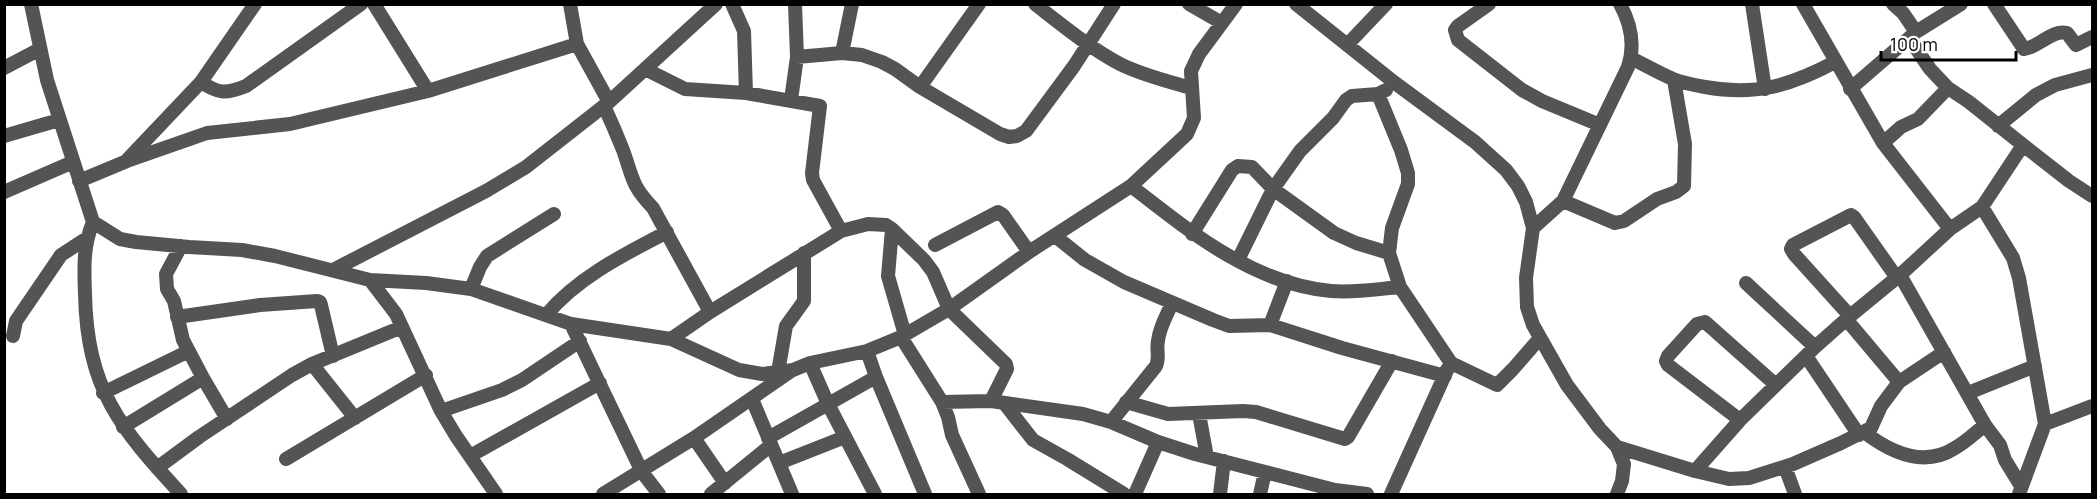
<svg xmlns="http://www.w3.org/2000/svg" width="2097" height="499" font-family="Manrope,sans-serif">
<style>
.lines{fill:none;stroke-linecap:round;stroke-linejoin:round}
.minor{stroke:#545454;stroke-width:14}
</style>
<rect width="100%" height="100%" fill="#fff"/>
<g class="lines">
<!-- minor -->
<path class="minor" d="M31,4l16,76 46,142 27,17 16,3 53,5 53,3 33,6 95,24 56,3 45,6 100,35 100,15 68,31 23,4 31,-4 17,-7 57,-12 34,-14 48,-28 80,-57 102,-66 56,-52 7,-16 -3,-47 8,-17 37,-50
M374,4l54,87
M570,4l7,40 32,58
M732,4l12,27 2,62
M1035,4c27,21 55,44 85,60 22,11 47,17 71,24
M1189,4l33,19
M1296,4l99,79 80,59 31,28 12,16 8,16 7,26 -7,50 1,29 6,18 34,60 33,44 17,18 7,17 -2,17 -5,13
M1489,4l-31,22 -3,4 3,10 64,50 20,11 58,24
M1752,4l13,85
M1893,4l10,9 13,19
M1994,4l30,45c14,-1 28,-20 43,-16l9,12 16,-8
M1909,38l21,31 18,19 21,14 54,43 -41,62 -32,22
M1347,45l39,-41
M842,53l10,-49
M797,57l45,-4 20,2 20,7 13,7 25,18 80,47 9,3 8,-1 9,-5 48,-65 40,-62
M1631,58c14,7 28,15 42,21 10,4 21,6 32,8 50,9 85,-1 130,-25
M4,68l36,-19
M645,69l40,20 61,4 74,13 -8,67 1,7 28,51
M201,82c18,12 25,12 45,4l115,-82
M920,87l59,-83
M1850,89l66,-57 45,-28
M1378,94l23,56 7,23v11l-16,44 -3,25 11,34 51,76 46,22 16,-16 27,-31
M791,100l6,-43 -2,-53
M604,106c7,15 13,29 19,44 10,28 8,35 30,58l57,104
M1998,126l38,-31 19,-10 37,-10
M4,136l55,-16
M1883,143l18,-16 17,-8 30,-31
M2023,145l46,36 23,15
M127,160l74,-78 54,-78
M79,181l48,-20 80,-28 83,-9 138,-33 149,-47
M1131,186c59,46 123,98 200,105 23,2 47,-2 69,-4
M4,192l69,-30
M1563,201l52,22 9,-2 33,-22 19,-7 8,-6 1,-42 -11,-64
M1982,207l31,51 6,20 26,146 -26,70
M93,222c-10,24 -9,47 -8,72 2,95 35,134 96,200
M1533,228l30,-27 65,-134c7,-21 3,-43 -8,-63
M892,229l-4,47 17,59
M1192,234l40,-64 6,-4 14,1 21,22 61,44 22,10 33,10
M1055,236l30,24 39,22 89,38 16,6 41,-1 72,23 103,28
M935,245l63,-33 5,3 26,37
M181,246l-15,28 1,15 7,12 9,39 20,38
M1238,260l35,-71 27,-38 33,-33 13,-18 6,-4 26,-2 8,-4
M333,270l153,-79 40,-24 83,-65 107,-98
M1900,275l85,150 15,20 5,15 16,26
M370,280l26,34 45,97 15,25 40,58
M1746,283l69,64
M471,289l9,-22 7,-11 67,-42
M547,314c31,-37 78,-60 120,-82
M1850,316l-56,-62 -3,-5 2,-4 58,-30 3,2 43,61
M177,317l83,-12 57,-4 3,1 1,3 12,51
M1846,319l53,63
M571,324l71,148 17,22
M1270,325l17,-44
M13,336l3,-15 45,-66 26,-17
M901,337l41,65 49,-1 92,13 28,8 47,20 37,12 140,36 32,4
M671,339l39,-27 131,-81 27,-7 18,1 6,4 32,31 9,12 16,37 57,55 1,5 -16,32
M867,351l9,26 49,117
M1806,356l53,79
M810,363l18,41 47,90
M312,364l43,54
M778,372l8,-46 18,-25v-48
M103,393l86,-42
M1968,393l67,-27
M752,399l40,95
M942,402l6,15 4,18 27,59
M1126,402l42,12 75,-3 13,1 89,27 3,-2 44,-76
M1004,403l29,37 34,19 57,35
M441,411l61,-21 20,-10 58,-39
M1199,414l8,43
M1740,420l-72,-55 -2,-4 2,-5 29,-32 8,-2 71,63
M1111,422l45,-56c4,-9 0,-16 2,-25 1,-13 9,-26 14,-38
M2045,424l47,-18
M123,427l80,-49 24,41
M1864,432c26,20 60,36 91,16 11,-6 20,-15 30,-23
M694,438l31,45
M768,438l108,-61
M1617,447l78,24 45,-51 75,-73 35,-31 50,-41 50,-46 -67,-86 -80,-139
M470,456l130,-73
M286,459l140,-84
M779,463l66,-26
M1785,467l10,27
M157,468l42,-31 93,-62 20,-11 90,-37
M1695,471l34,8 20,-1 44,-14 48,-21 30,-15 10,-22 18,-24 45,-30
M603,494l91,-56 97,-67
M711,494l60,-49
M1135,494l23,-52
M1220,494l4,-33
M1260,494l5,-22
M1391,494l57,-126"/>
</g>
<!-- border -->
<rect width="2097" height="499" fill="none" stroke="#000000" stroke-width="12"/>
<!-- scale -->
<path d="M1881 51v9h135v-9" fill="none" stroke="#000000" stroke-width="3"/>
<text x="1890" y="51" font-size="18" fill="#000000" stroke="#ffffff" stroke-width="4.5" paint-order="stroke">100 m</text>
</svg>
